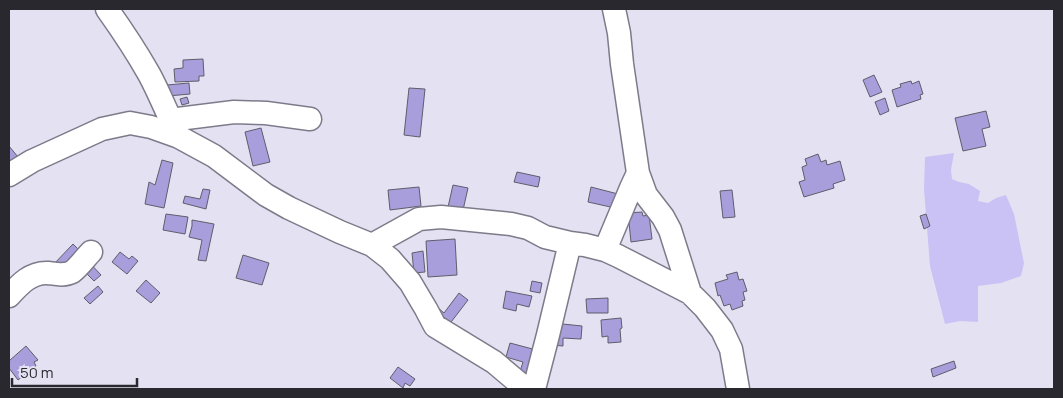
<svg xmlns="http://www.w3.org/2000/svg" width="1063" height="398" font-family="Manrope,sans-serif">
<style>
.green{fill:#cac2f5}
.building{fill:#a99edc;stroke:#5f5d6b}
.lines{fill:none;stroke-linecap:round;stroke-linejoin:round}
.minor-casing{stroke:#7d7b8a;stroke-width:25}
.minor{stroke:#fff;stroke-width:22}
</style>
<rect width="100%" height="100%" fill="#e4e2f2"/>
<!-- green -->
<path class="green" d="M954,153l-3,17 1,9 7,3 10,2 11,7 -2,10 10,2 8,-5 10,-3 8,19 10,49 -3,13 -20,7 -23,3v36l-18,-1 -15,3 -15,-58 -6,-77 1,-32z"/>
<!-- building -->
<path class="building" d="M203,59l1,17h-5v5l-24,1 -1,-13 9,-1v-8z
M874,75l8,17 -12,5 -7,-17z
M911,81l1,3 7,-3 4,13 -3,1 1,4 -24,8 -5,-17 9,-3 -1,-3z
M189,83l1,11 -22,2 -1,-11z
M409,88l16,1 -5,48 -16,-2z
M187,97l2,6 -7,2 -2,-6z
M885,98l4,13 -9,4 -5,-13z
M986,111l4,16 -8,2 4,17 -23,5 -8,-33z
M261,128l9,34 -17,4 -8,-34z
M9,146l9,11 -9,7z
M818,154l3,8 5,-2 1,5 13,-4 5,19 -12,4 1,4 -30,9 -5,-15 6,-2 -3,-13 5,-2 -2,-6z
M162,160l11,3 -9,45 -19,-4 4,-22 6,3z
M517,172l23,5 -2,10 -24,-5z
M453,185l15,3 -5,22 -15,-3z
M419,187l2,19 -31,4 -2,-20z
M591,187l27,7 -3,14 -27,-6z
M203,189l7,1 -4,19 -23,-6 2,-7 15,3z
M732,190l3,27 -12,1 -3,-27z
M642,212l1,4 6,-1 3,24 -21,3 -3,-29z
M166,214l22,3 -3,17 -22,-4z
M926,214l4,12 -6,3 -4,-13z
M192,220l22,4 -8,37 -8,-1 4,-20 -13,-3 3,-11z
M455,239l2,36 -29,2 -2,-36z
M73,244l9,9 -20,21 -9,-9z
M423,251l2,21 -11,1 -2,-20z
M120,252l9,7 3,-3 6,5 -11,13 -15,-12z
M243,255l26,8 -7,22 -26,-7z
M87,260l14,15 -7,6 -14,-14z
M737,272l2,8 4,-1 4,12 -4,1 2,8 -3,1 1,5 -11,4 -2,-6 -6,2 -4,-11 -2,1 -3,-13 13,-4 -2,-4z
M146,280l14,13 -9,10 -15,-12z
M532,281l10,2 -2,10 -10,-2z
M98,286l5,6 -13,12 -6,-6z
M506,291l26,5 -3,11 -12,-3 -1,7 -13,-3z
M459,293l9,7 -20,26 -16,-12 5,-7 7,6z
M608,298v15h-21l-1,-14z
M621,318l1,10 -2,1 1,13 -13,1v-7l-6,1 -1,-17z
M553,323l29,3 -1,13 -18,-1v8l-12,-1z
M510,343l30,8 -9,34 -14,-4 6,-19 -17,-5z
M26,346l12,14 -4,2 2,4 -18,14 -9,-12v-7z
M954,361l2,7 -23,9 -2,-8z
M398,367l17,12 -5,7 -5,-3 -2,5 -13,-10z"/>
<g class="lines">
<!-- minor casing -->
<g class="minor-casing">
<path id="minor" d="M107,9c15,21 29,42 42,65 11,20 19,42 30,63
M614,9l5,24 3,31 16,109 8,22 17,22 7,13 20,63
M170,120l64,-8 32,1 44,6
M9,175l23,-14 70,-32 28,-6 21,4 28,10 35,19 52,39 23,13 51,24 32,13 18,14 20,23 16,27 9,17 59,36 32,27
M372,245l47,-26 22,-2 70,7 17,4 17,9 25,6 15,2 20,5 13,6 72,37 15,15 17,22 9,19 7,40
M605,250l26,-62 7,-15
M9,296c11,-12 22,-24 39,-23 8,1 16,3 24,-1 7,-5 13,-14 19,-20
M534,389l14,-54 22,-92"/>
</g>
<!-- minor -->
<use href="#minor" class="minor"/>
</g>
<!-- border -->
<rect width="1063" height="398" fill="none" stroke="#29282e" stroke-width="20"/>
<!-- scale -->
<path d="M12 378v8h125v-8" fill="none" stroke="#29282e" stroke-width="2.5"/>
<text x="20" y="378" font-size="15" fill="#29282e" stroke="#e4e2f2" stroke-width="4" paint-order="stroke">50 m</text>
</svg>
